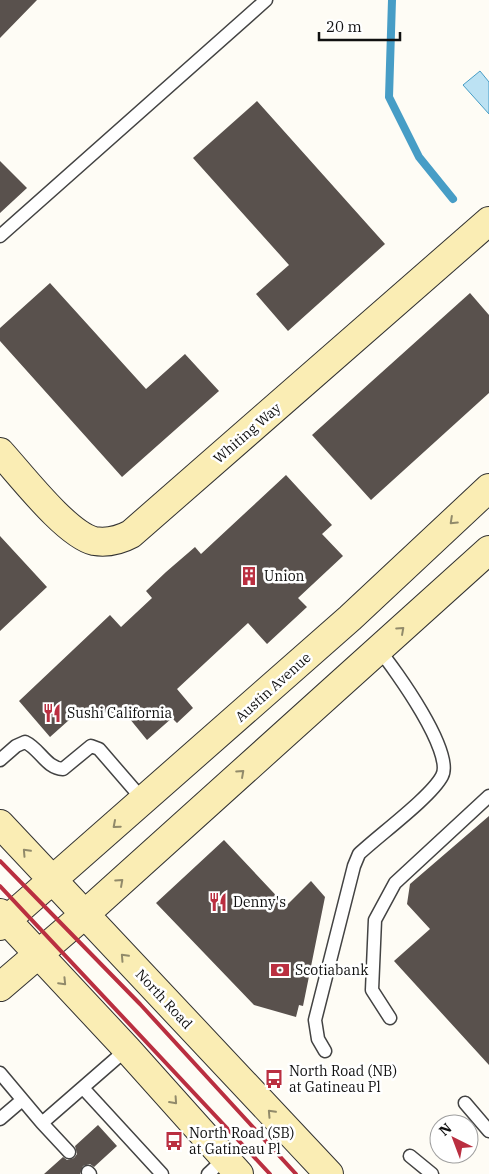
<svg xmlns="http://www.w3.org/2000/svg" width="489" height="1174" font-family="'IBM Plex Serif',serif">
<style>
.water{fill:#bce2f3;stroke:#479dc6}
.lines{fill:none;stroke-linecap:round;stroke-linejoin:round}
.stream{stroke:#479dc6;stroke-width:8}
.building{fill:#59514d}
.lane-casing{stroke:#434343;stroke-width:15}
.secondary-casing{stroke:#323232;stroke-width:30}
.lane{stroke:#fff;stroke-width:12}
.secondary{stroke:#faedb4;stroke-width:28}
.rail{stroke:#ba2f40;stroke-width:4}
.oneway{stroke:#918a6a}
.labels{text-anchor:middle;stroke-width:5;stroke-linejoin:round;paint-order:stroke}
.street-label{font-size:14px;fill:#101010;stroke:#fff}
.poi-label{font-size:14px;fill:#101010;stroke:#fff;text-anchor:start}
</style>
<rect width="100%" height="100%" fill="#fefcf5"/>
<!-- water -->
<path class="water" d="M480,71l9,11v32l-26,-29z"/>
<g class="lines">
<!-- stream -->
<path class="stream" d="M392,0l-3,97 30,60 34,42"/>
</g>
<!-- building -->
<path class="building" d="M0,0h37l-37,38z
M257,101l128,143 -97,87 -32,-37 33,-29 -96,-107z
M0,161l27,27 -27,25z
M50,283l96,106 39,-35 34,37 -97,86 -122,-136v-13z
M470,293l19,22v78l-118,107 -59,-65z
M286,475l46,50 -10,9 21,22 -45,42 9,9 -40,37 -19,-21 -71,66 16,19 -16,15 -5,-5 -25,22 -22,-27 -47,-1 -28,25 -31,-36 91,-86 11,12 31,-29 -6,-7 20,-19 29,-25 6,7z
M0,536l47,51 -47,44z
M489,816v249l-95,-104 36,-32 -23,-25 3,-20z
M224,840l62,66 25,-25 14,16 -22,109 -4,-1 -3,12 -42,-12 -98,-102z
M98,1125l19,21 -23,21 -4,-3 -7,2 -3,8h-36l19,-17 4,3 7,-2 3,-4 -2,-8z"/>
<g class="lines">
<!-- lane casing -->
<g class="lane-casing">
<path id="lane" d="M0,236l266,-236
M0,760l16,-14 9,-4c15,7 21,26 38,27l28,-23 8,3 45,52
M390,1018l-18,-28 3,-70 20,-37 94,-87
M325,1051l-7,-12 -3,-19 39,-154 5,-12c20,-19 72,-57 83,-78 13,-23 -47,-107 -63,-126
M0,1073l42,50 85,-74
M83,1088l79,86
M465,1103l24,28
M0,1119l21,-18
M42,1123l27,29
M410,1156l22,18
M88,1172l2,2
M208,1174l17,-16"/>
</g>
<!-- secondary casing -->
<g class="secondary-casing">
<path id="secondary" d="M0,452c21,23 66,82 94,89 13,2 26,-1 37,-7l358,-313
M0,824l329,350
M0,913l127,136 112,125
M0,926l350,-308 139,-130
M0,987l84,-72 405,-365"/>
</g>
<!-- lane -->
<use href="#lane" class="lane"/>
<!-- secondary -->
<use href="#secondary" class="secondary"/>
<!-- rail -->
<path class="rail" d="M0,861l140,143 156,170
M0,886l270,288"/>
</g>
<!-- one-way arrows -->
<defs><path id="oneway-chevron" d="M-2-3.5L2.5 0L-2 3.5" fill="none" stroke-width="1.6" stroke-linecap="round" stroke-linejoin="round" transform="scale(1.25)"/></defs>
<g class="oneway">
<use href="#oneway-chevron" transform="translate(453 521) rotate(137)"/>
<use href="#oneway-chevron" transform="translate(401 630) rotate(-42)"/>
<use href="#oneway-chevron" transform="translate(241 773) rotate(-42)"/>
<use href="#oneway-chevron" transform="translate(116 825) rotate(139)"/>
<use href="#oneway-chevron" transform="translate(26 852) rotate(-133)"/>
<use href="#oneway-chevron" transform="translate(120 882) rotate(-42)"/>
<use href="#oneway-chevron" transform="translate(124 957) rotate(-133)"/>
<use href="#oneway-chevron" transform="translate(63 982) rotate(46)"/>
<use href="#oneway-chevron" transform="translate(174 1101) rotate(48)"/>
<use href="#oneway-chevron" transform="translate(271 1113) rotate(-133)"/>
</g>
<!-- icons -->
<defs>
<g id="building-bare" transform="scale(1.5)"><path d="M-4-6H4V6H1V3H-1V6H-4ZM-2.5-4.3h1.7v1.8h-1.7ZM.8-4.3h1.7v1.8H.8ZM-2.5-1h1.7V.8h-1.7ZM.8-1h1.7V.8H.8Z" fill="#ba2f40" stroke="#fff" stroke-width="2.5" paint-order="stroke"/></g>
<g id="restaurant-bare" transform="scale(1.5)"><path d="M-5-6h1v4h1v-4h1v4h1v-4h1v5L-1.5 .5V6h-2V.5L-5-1ZM5-6V6H3V1.5H1.5Q1.5-4 5-6Z" fill="#ba2f40" stroke="#fff" stroke-width="2.5" paint-order="stroke"/></g>
<g id="bank-bare" transform="scale(1.5)"><path d="M-6-4H6V4H-6ZM0-2.3a2.3 2.3 0 1 0 0 4.6a2.3 2.3 0 1 0 0-4.6Z" fill="#ba2f40" stroke="#fff" stroke-width="2.5" paint-order="stroke"/></g>
<g id="bus-bare" transform="scale(1.5)"><path d="M-5-6H5V4H4V6H2V4H-2V6H-4V4H-5ZM-3.5-4V0h7V-4ZM-3.5 1.2v1.5H-2V1.2ZM2 1.2v1.5H3.5V1.2Z" fill="#ba2f40" stroke="#fff" stroke-width="2.5" paint-order="stroke"/></g>
</defs>
<g fill-rule="evenodd">
<use href="#building-bare" x="249" y="576"/>
<use href="#restaurant-bare" x="52" y="713"/>
<use href="#restaurant-bare" x="218" y="902"/>
<use href="#bank-bare" x="280" y="970"/>
<use href="#bus-bare" x="274" y="1079"/>
<use href="#bus-bare" x="174" y="1141"/>
</g>
<g class="labels">
<!-- street labels -->
<g class="street-label">
<text transform="translate(247 433) rotate(-41)" y="5">Whiting Way</text>
<text transform="translate(273 687) rotate(-42)" y="5">Austin Avenue</text>
<text transform="translate(164 999) rotate(47)" y="5">North Road</text>
</g>
<!-- poi labels -->
<g class="poi-label">
<text x="264" y="581">Union</text>
<text x="67" y="718">Sushi California</text>
<text x="233" y="907">Denny's</text>
<text x="295" y="975">Scotiabank</text>
<text x="289" y="1076">North Road (NB)<tspan x="289" dy="16">at Gatineau Pl</tspan></text>
<text x="189" y="1138">North Road (SB)<tspan x="189" dy="16">at Gatineau Pl</tspan></text>
</g>
</g>
<!-- north arrow -->
<g transform="translate(454 1139) rotate(318)"><circle r="24" fill="#ffffff" stroke="#9f9f9f"/>
<path d="M0-4L9 19L0 12L-9 19Z" fill="#ba2f40"/>
<text y="-8" font-size="14" font-weight="bold" text-anchor="middle" fill="#101010">N</text>
</g>
<!-- scale -->
<path d="M319 32v8h81v-8" fill="none" stroke="#101010" stroke-width="2.5"/>
<text x="326" y="32" font-size="15" fill="#101010" stroke="#ffffff" stroke-width="4" paint-order="stroke">20 m</text>
</svg>
